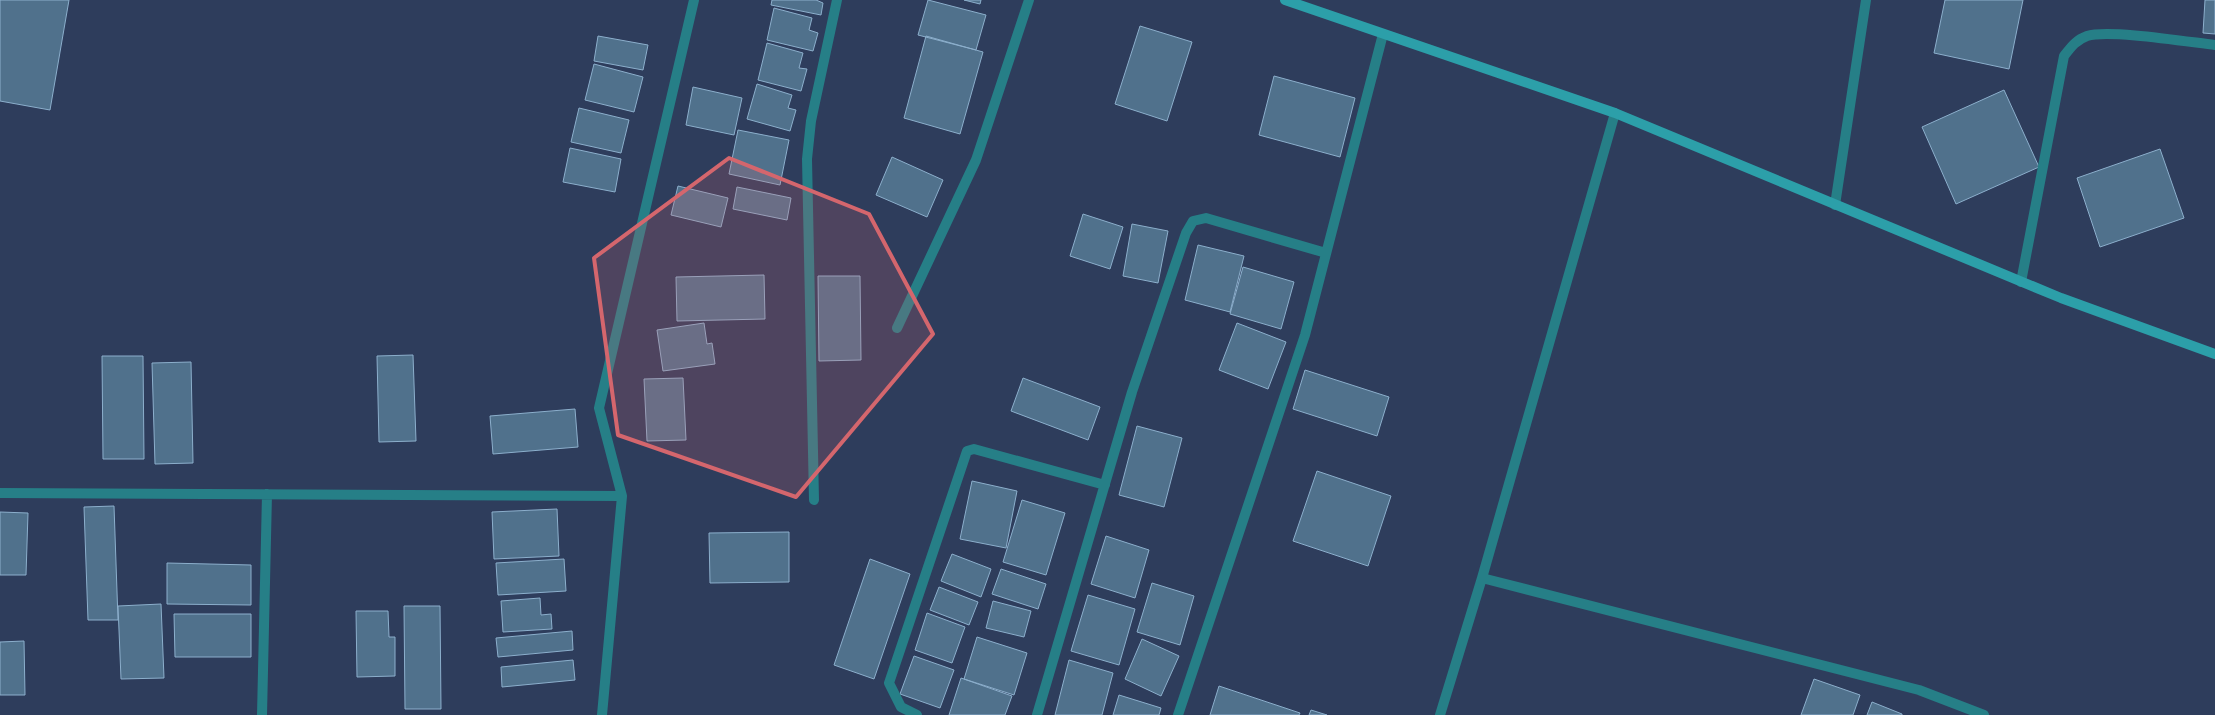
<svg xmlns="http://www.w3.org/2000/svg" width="2215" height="715" font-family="Figtree,sans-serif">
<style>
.building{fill:#50718c;stroke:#8cafcc}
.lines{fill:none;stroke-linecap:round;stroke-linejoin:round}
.street{stroke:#267f87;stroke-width:10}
.secondary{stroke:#2c9fa9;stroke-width:10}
.marked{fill:#d4666d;fill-opacity:0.2;stroke:#d4666d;stroke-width:4;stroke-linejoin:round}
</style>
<rect width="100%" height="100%" fill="#2e3d5c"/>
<!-- building -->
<path class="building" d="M0,0h69l-19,110 -50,-9z
M772,0h44l7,3 -2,12 -50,-10z
M928,0l58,15 -10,35 -58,-15z
M964,0h17l-1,4z
M1945,0h78l-14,69 -75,-16z
M2205,0h10v34l-12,-1z
M774,8l38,10 -3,12 9,3 -5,18 -46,-11z
M1140,26l52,16 -25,79 -52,-17z
M598,36l50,9 -5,25 -49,-9z
M926,36l57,16 -23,82 -56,-16z
M767,43l36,10 -4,15 8,1 -6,22 -43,-11z
M594,64l49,13 -9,35 -49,-12z
M1274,76l81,22 -15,59 -81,-22z
M757,84l35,11 -4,13 8,2 -6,21 -43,-12z
M693,87l49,11 -8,37 -48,-10z
M2004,90l35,77 -83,37 -34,-77z
M579,108l50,12 -8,33 -50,-11z
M738,130l51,10 -9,45 -51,-11z
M570,148l51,11 -6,33 -52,-10z
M2160,149l24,69 -84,29 -23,-69z
M892,157l51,23 -16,37 -51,-22z
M678,186l50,12 -7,29 -50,-12z
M737,187l54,11 -4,22 -54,-11z
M1083,214l40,13 -13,42 -40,-13z
M1132,224l36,7 -10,52 -35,-7z
M1198,245l46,11 -14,56 -45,-12z
M1243,267l51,15 -13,47 -51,-15z
M764,275l1,44 -88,2 -1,-44z
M818,276h42l1,84 -42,1z
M704,323l3,21 5,-1 3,21 -52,7 -6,-41z
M1237,323l49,19 -18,47 -49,-19z
M413,355l3,86 -37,1 -2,-86z
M102,356h41l1,103h-41z
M191,362l2,101 -38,1 -3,-101z
M1305,370l84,27 -12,39 -84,-27z
M683,378l3,62 -39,1 -3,-62z
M1023,378l77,29 -12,33 -77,-29z
M575,409l3,38 -85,7 -3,-38z
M1137,426l45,12 -18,69 -45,-12z
M1317,471l74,25 -23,70 -75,-25z
M972,481l45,10 -11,57 -46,-9z
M1022,500l43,13 -19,62 -43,-13z
M114,506l4,114h-30l-4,-113z
M557,509l2,47 -65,3 -2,-47z
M0,512l28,1 -2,62h-26z
M789,532v50l-79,1 -1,-50z
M1106,536l43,14 -14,48 -44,-14z
M952,554l39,15 -10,28 -40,-16z
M564,559l2,32 -68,4 -2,-32z
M870,559l40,15 -36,105 -40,-14z
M167,563l84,2v40l-84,-1z
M1001,569l45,15 -8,25 -46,-15z
M1152,583l42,13 -14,49 -43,-13z
M939,587l39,15 -9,23 -39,-15z
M1088,595l47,14 -16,56 -48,-14z
M540,598l1,17 10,-1 1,15 -49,3 -2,-31z
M993,601l38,10 -7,26 -38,-9z
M161,604l3,74 -43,1 -3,-73z
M404,606h36l1,103h-36z
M356,611h32l1,26h6v39l-38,1z
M927,613l38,14 -13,36 -37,-13z
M174,614h77v43h-76z
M572,631l1,19 -75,7 -2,-19z
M977,637l50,16 -13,42 -50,-16z
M1142,639l37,17 -18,40 -36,-17z
M24,641l1,54h-25v-53z
M914,656l40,14 -14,38 -40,-14z
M573,660l2,20 -73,7 -1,-20z
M1069,660l44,13 -11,42h-47z
M961,678l51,18 -7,19h-56z
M1814,679l46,16 -7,20h-52z
M1219,686l81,27 -1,2h-89z
M1119,695l42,13 -2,7h-46z
M1872,702l30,12v1h-35z
M1311,710l16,5h-18z"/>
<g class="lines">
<!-- street -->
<path class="street" d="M1835,205l31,-205
M2021,282l43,-226c7,-9 12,-16 23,-20 21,-7 102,6 128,9
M897,328l79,-168 53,-160
M0,493l622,3
M814,500l-7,-341 4,-38 26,-121
M1482,578l437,112 65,25
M262,715l5,-221
M602,715l20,-219 -23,-88 95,-408
M917,715l-16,-8 -12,-24 78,-232 7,-2 131,36
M1037,715l95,-323 54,-159 7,-12 13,-3 120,35
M1178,715l127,-380 78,-301
M1440,715l42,-137 133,-465"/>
<!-- secondary -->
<path class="secondary" d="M1285,0l330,113 446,185 154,56"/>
</g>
<!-- marked area -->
<path class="marked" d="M729,158l140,56 64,120 -137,163 -178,-62 -24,-177z"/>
</svg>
